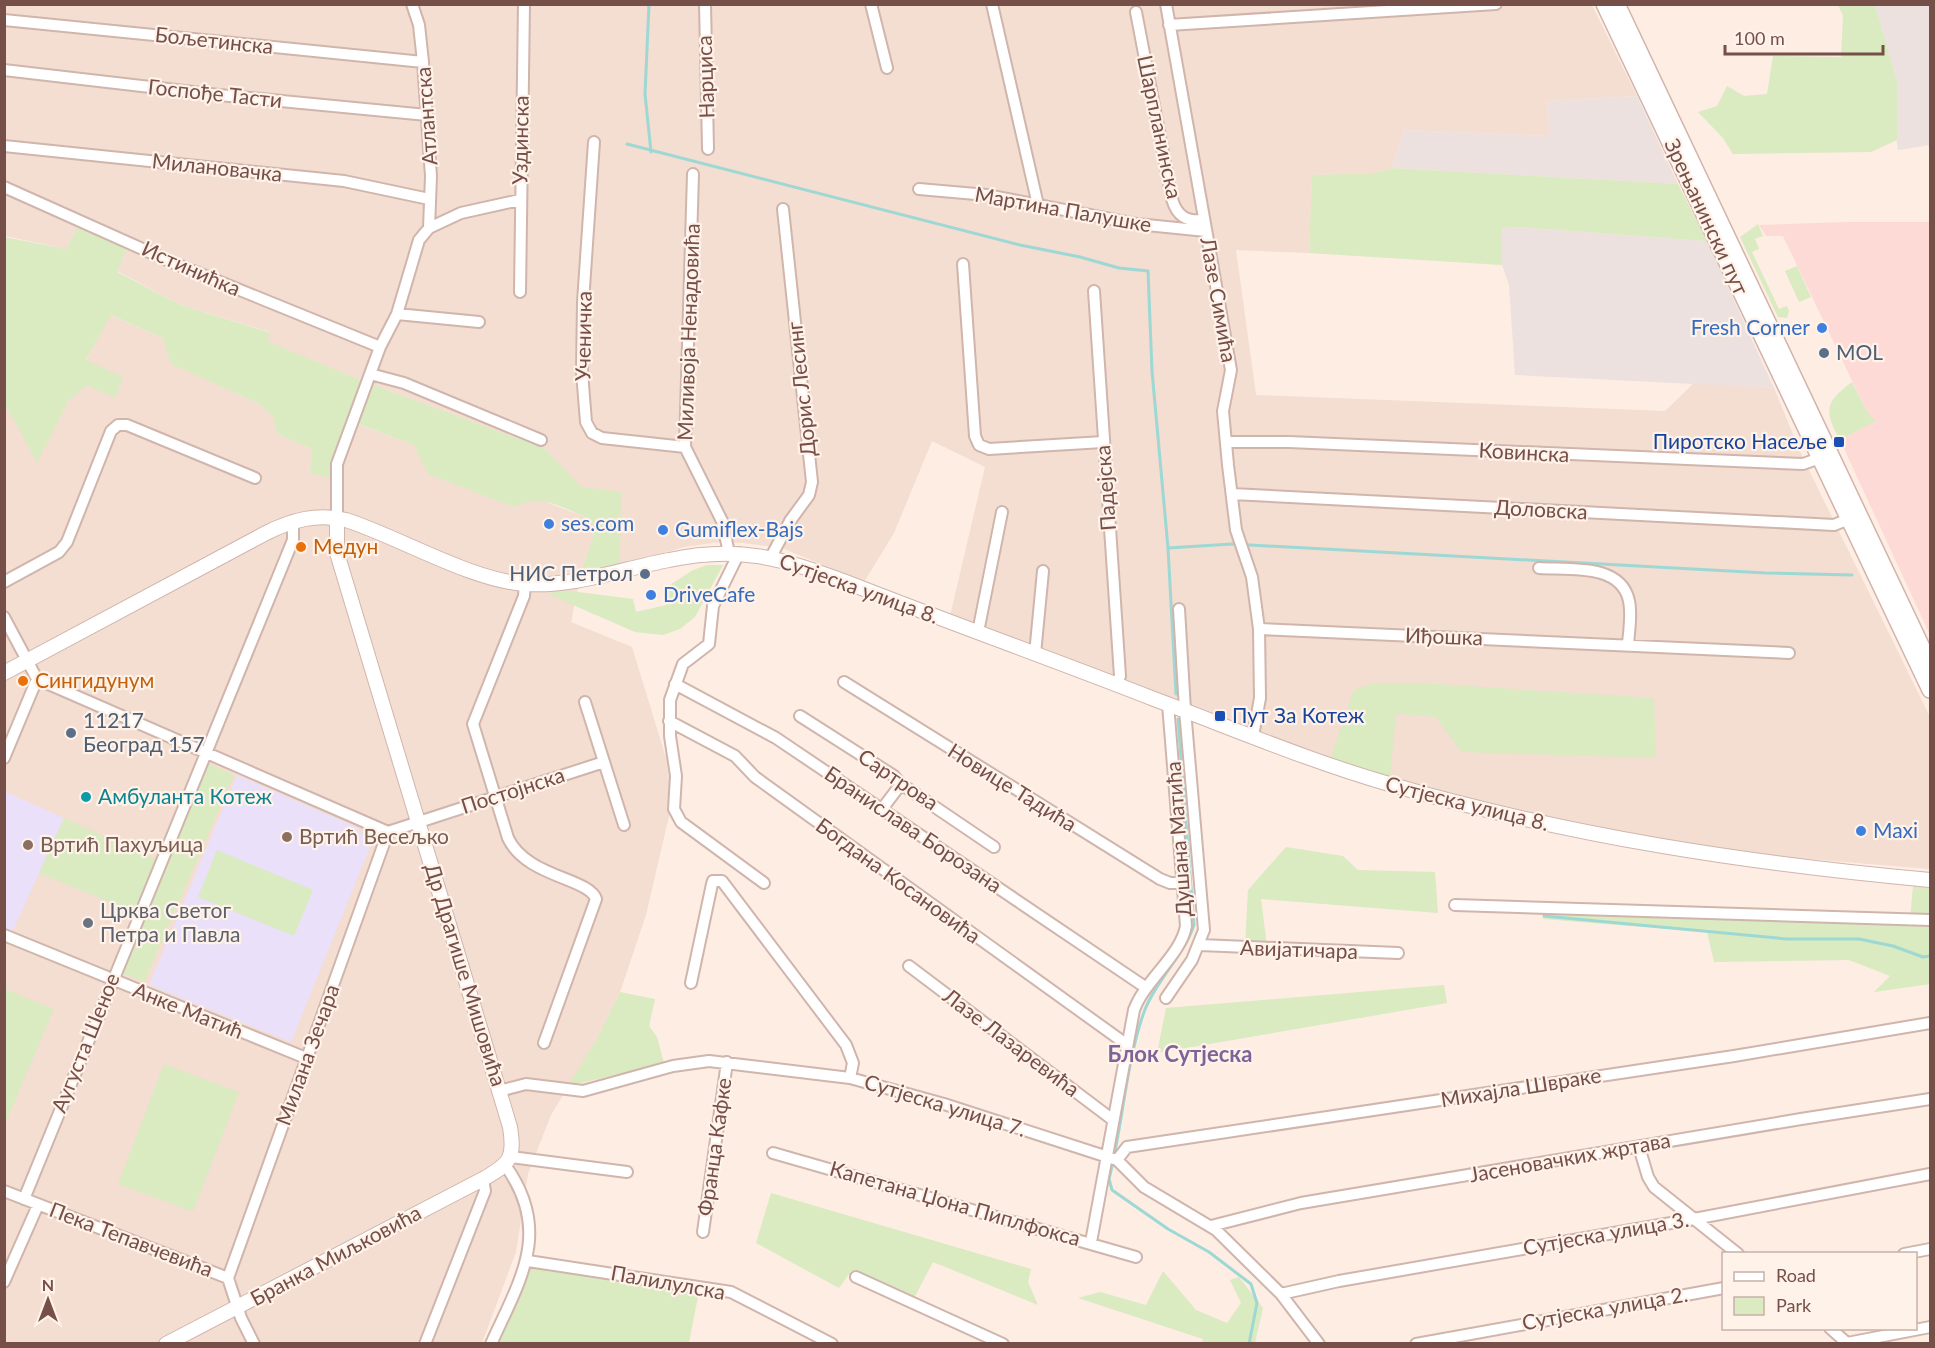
<svg xmlns="http://www.w3.org/2000/svg" width="1935" height="1348" font-family="Lato,sans-serif">
<style>
.residential{fill:#f4ddd1}
.commercial{fill:#fddad6}
.industrial{fill:#ece1de}
.education{fill:#eae0f9}
.green{fill:#daeac1}
.lines{fill:none;stroke-linecap:round;stroke-linejoin:round}
.stream{stroke:#9dd8d5;stroke-width:3}
.minor-casing{stroke:#d0b5ac;stroke-width:14}
.tertiary-casing{stroke:#d0b5ac;stroke-width:16}
.secondary-casing{stroke:#d3b3a9;stroke-width:18}
.minor{stroke:#fff;stroke-width:10}
.tertiary{stroke:#fff;stroke-width:14}
.secondary{stroke:#fff;stroke-width:15}
.shop-dot{fill:#3f7fe0;stroke:#fff2e9;stroke-width:2}
.service-dot{fill:#5c6f8a;stroke:#fff2e9;stroke-width:2}
.transit-dot{fill:#1a4fb4;stroke:#fff2e9;stroke-width:2}
.food-dot{fill:#e8710a;stroke:#fff2e9;stroke-width:2}
.culture-dot{fill:#0f9aa8;stroke:#fff2e9;stroke-width:2}
.education-dot{fill:#8d6e63;stroke:#fff2e9;stroke-width:2}
.worship-dot{fill:#6b7280;stroke:#fff2e9;stroke-width:2}
.labels{text-anchor:middle;stroke-width:4.5;stroke-linejoin:round;paint-order:stroke}
.street-label{font-size:21px;fill:#754f48;stroke:#fff2e9}
.shop-label{font-size:21px;fill:#366cbe;stroke:#fff2e9;text-anchor:start}
.service-label{font-size:21px;fill:#4e5e75;stroke:#fff2e9;text-anchor:start}
.transit-label{font-size:21px;fill:#164399;stroke:#fff2e9;text-anchor:end}
.food-label{font-size:21px;fill:#c56008;stroke:#fff2e9;text-anchor:start}
.culture-label{font-size:21px;fill:#0d838f;stroke:#fff2e9;text-anchor:start}
.education-label{font-size:21px;fill:#785e54;stroke:#fff2e9;text-anchor:start}
.worship-label{font-size:21px;fill:#5b616d;stroke:#fff2e9;text-anchor:start}
.neighbourhood-label{font-size:22px;font-weight:bold;fill:#7c6498;stroke:#fff2e9}
</style>
<rect width="100%" height="100%" fill="#fdede3"/>
<!-- residential -->
<path class="residential" d="M4,5h1588l45,91 -90,5 3,35 -146,-6 -12,38 -18,5 -62,2 -3,78 -73,-3 20,145 409,16 29,-28 80,5 28,68 128,261v152l-181,-15 -116,-18 -120,-26 -179,-49 -127,-51 -257,-94 35,-149 -53,-26 -38,92 -30,49 -82,-34 -39,-5 -24,-1 -35,5 -64,19 -38,-79 -38,-39 -186,-69 -92,-38 4,-9 -89,-27 -64,-34 11,-26 -49,-20 -13,24 -61,-13z
M110,315l53,23 9,26 88,40 15,14 2,16 35,15 -2,24 40,-52 64,24 15,29 85,33 15,-7h12l49,19 5,11 -14,43 -10,49 61,25 34,111 6,45 -26,112 -26,77 -23,47 -46,76 -23,59 -12,78 -34,91 -477,1v-934l3,-2 29,54 32,-62 18,-16 -1,-23z"/>
<!-- commercial -->
<path class="commercial" d="M1846,222h84v413l-90,-195 36,-19 -10,-11 -83,-174h-17l-7,-11z"/>
<!-- industrial -->
<path class="industrial" d="M1875,5h55v140l-32,5 -5,-32 4,-37z
M1637,96l41,88 -286,-16 12,-38 146,6 -3,-35z
M1518,227l189,14 67,147 -259,-13 -6,-90 -7,-20v-37z"/>
<!-- education -->
<path class="education" d="M237,775l121,53 12,19 -79,195 -142,-57z
M6,792l58,26 -54,119 -5,-2z"/>
<!-- green -->
<path class="green" d="M1838,5h37l22,76v59l-26,12 -138,2 -10,-16 -25,-26 19,-6 10,-20 17,10 23,-2 6,-38 68,1 2,-41z
M1392,168l286,16 29,57 -189,-14 -16,1v37l-193,-12 3,-78 62,-2z
M1758,224l5,12 -8,3 4,10 -7,3 27,57 8,-3 2,5 -2,7 -9,-1 -38,-80z
M79,225l49,20 -11,27 64,33 90,28 -4,8 91,38 186,69 38,39 39,5 -1,74 -39,7 14,-43 -5,-11c-28,-11 -47,-26 -76,-12l-86,-33 -14,-29 -63,-24 -17,58 -24,-6 2,-24 -35,-15 -3,-16 -14,-14 -89,-40 -8,-26 -52,-23 -25,45 37,17 -8,21 -28,-13 -18,15 -32,63 -29,-54 -3,1 -1,-173 62,12z
M1797,266l14,31 -12,5 -14,-31z
M1852,382l14,28 10,11 -36,19c-16,-29 -16,-37 12,-58z
M707,565h16l-28,52 -15,12 -17,6 -28,-3 -85,-37 4,-6 79,10 3,13 30,-7 -4,-15 31,-20z
M1373,683h47l234,15 2,60 -195,-6 -25,-35 -40,-3 -6,64 -60,-19 24,-69z
M208,763l26,12 -90,207 -25,-10z
M64,818l96,43 -21,53 -100,-41z
M1286,847l57,9 15,14 77,2 3,41 -177,-14 6,47h-22l3,-56z
M217,850l96,40 -19,46 -96,-39z
M1913,886l17,2v96l-56,8 16,-16 -41,-16 -135,2 -7,-30 -164,-13v-7l367,8z
M1444,985l3,18 -290,50 9,-45z
M5,989l49,20 -49,115z
M620,992l35,7 -6,27 8,11 7,26 -87,21 -7,-2 27,-43z
M164,1064l75,28 -46,120 -75,-28z
M771,1193l260,76 -3,13 10,23 -105,-43 -21,40 -63,-28 -10,14 -83,-45z
M528,1261l172,25 -11,57 -198,1z
M1163,1271l33,39 31,13 14,-20 -11,-23 9,-3 24,31 -8,35h-53l1,-4 -125,-41 22,-6 46,13z"/>
<g class="lines">
<!-- stream -->
<path class="stream" d="M649,4l-4,90 6,58
M627,144l393,101 60,12 39,11 29,3 4,100 16,177 64,-4 534,29 86,2
M1168,548l8,146
M1544,916l243,23h72l34,7 30,11 7,-1
M1114,1156c10,-47 14,-99 30,-144 12,-32 39,-55 50,-87l-16,-206
M1113,1162l-4,17 3,11 56,39 41,23 42,32 6,19 -8,41"/>
<!-- minor casing -->
<g class="minor-casing">
<path id="minor" d="M412,4l7,21 4,37 8,114 -2,52
M705,4l3,145
M871,4l16,64
M992,4l46,201
M1166,4l65,366 -8,41 5,54 8,65 16,47 7,52 1,69 -7,38
M1136,12l36,187c5,17 14,23 32,21
M4,20l419,42
M1169,25l327,-21
M4,70l215,25 208,20
M594,142l-11,160 -1,70 4,50 6,11 10,5 83,9
M4,146l340,35 85,18
M693,174l-8,273 37,74 7,32
M4,187l172,77 204,83
M919,189l68,6 150,29 69,7
M963,264l12,172 4,9 10,4 114,-7
M1094,291l26,385 -3,8
M520,292l4,-288
M397,314l82,8
M370,374l34,9 137,57
M1226,442h63l514,22 17,-6
M1232,494l602,31 15,-6
M337,518v-54l43,-117 17,-33 22,-74 10,-12 32,-15 59,-13
M739,553l-26,53 -4,38 -26,20 -13,36v36l6,40 -2,33 7,13 83,61
M771,557l19,-36 19,-26 3,-13 -29,-273
M1539,568c30,2 82,-5 90,33 3,13 0,30 -1,43
M4,582l55,-30 8,-10 44,-111 7,-6h9l128,53
M525,584l-1,12 -51,128 35,114c18,39 81,40 88,61l-52,144
M4,617l33,62 351,153
M1259,629l530,24
M978,632l24,-120
M1035,654l8,-83
M844,682l316,197 10,4h13
M675,684l101,54 369,249
M585,702l39,123
M800,716l94,60 7,8 93,63
M669,721l66,35 20,21 371,267
M4,758l33,-79
M882,809l19,-25
M388,832l216,-70
M1455,905l475,15
M4,935l302,123
M1200,945l198,8
M909,966l204,154
M691,983l21,-99 1,-3h9l124,164 7,18 -3,15
M1166,998l26,-38 12,-30 -19,-220 -6,-101
M499,1091l27,-7 57,7 90,-25 36,-5 141,17 94,26 173,56 27,27 72,43 65,64 38,50
M1639,1147l9,30 6,10 84,67
M773,1153l363,104
M511,1157l116,15
M1117,1160l10,-13 607,-91 196,-33
M4,1191l224,87 13,40 13,26
M24,1199l269,-659v-19
M1211,1226l90,-23 500,-84 129,-20
M703,1232l24,-170
M1091,1242l43,-232c11,-30 47,-55 52,-84l-18,-222
M1904,1254l26,-5
M528,1261l203,31 101,52
M856,1277l147,67
M228,1278l160,-446
M4,1282l34,-77
M1281,1294l58,-13 355,-62 236,-45
M1830,1328l18,16
M425,1344l60,-153 -2,-12
M491,1344c29,-64 62,-113 14,-179
M1416,1344l308,-56
M1842,1344l88,-17"/>
</g>
<!-- tertiary casing -->
<g class="tertiary-casing">
<path id="tertiary" d="M4,673l262,-140c26,-13 51,-20 80,-13 53,17 126,61 180,64 49,3 95,-15 143,-24 70,-15 112,-2 177,22 102,40 206,77 308,117 78,29 155,62 235,85 179,52 356,79 541,96
M166,1344l317,-165c27,-15 32,-21 27,-52l-173,-574v-35"/>
</g>
<!-- secondary casing -->
<g class="secondary-casing">
<path id="secondary" d="M1604,4l326,686
M1617,4l313,660"/>
</g>
<!-- minor -->
<use href="#minor" class="minor"/>
<!-- tertiary -->
<use href="#tertiary" class="tertiary"/>
<!-- secondary -->
<use href="#secondary" class="secondary"/>
</g>
<!-- markers -->
<g class="shop-dot">
<circle cx="1822" cy="328" r="6"/>
<circle cx="549" cy="524" r="6"/>
<circle cx="663" cy="530" r="6"/>
<circle cx="651" cy="595" r="6"/>
<circle cx="1861" cy="831" r="6"/>
</g>
<g class="service-dot">
<circle cx="1824" cy="353" r="6"/>
<circle cx="645" cy="574" r="6"/>
<circle cx="71" cy="733" r="6"/>
</g>
<g class="transit-dot">
<rect x="1833" y="436" width="12" height="12" rx="3"/>
<rect x="1214" y="710" width="12" height="12" rx="3"/>
</g>
<g class="food-dot">
<circle cx="301" cy="547" r="6"/>
<circle cx="23" cy="681" r="6"/>
</g>
<circle class="culture-dot" cx="86" cy="797" r="6"/>
<g class="education-dot">
<circle cx="287" cy="837" r="6"/>
<circle cx="28" cy="845" r="6"/>
</g>
<circle class="worship-dot" cx="88" cy="923" r="6"/>
<g class="labels">
<!-- street labels -->
<g class="street-label">
<text transform="translate(214 41) rotate(6)" y="7">Бољетинска</text>
<text transform="translate(706 77) rotate(-92)" y="7">Нарциса</text>
<text transform="translate(215 94) rotate(6)" y="7">Госпође Тасти</text>
<text transform="translate(427 116) rotate(-94)" y="7">Атлантска</text>
<text transform="translate(1159 127) rotate(78)" y="7">Шарпланинска</text>
<text transform="translate(521 140) rotate(-89)" y="7">Уздинска</text>
<text transform="translate(217 168) rotate(6)" y="7">Милановачка</text>
<text transform="translate(1063 210) rotate(10)" y="7">Мартина Палушке</text>
<text transform="translate(1706 217) rotate(65)" y="7">Зрењанински пут</text>
<text transform="translate(191 269) rotate(24)" y="7">Истинићка</text>
<text transform="translate(1218 300) rotate(80)" y="7">Лазе Симића</text>
<text transform="translate(689 332) rotate(-88)" y="7">Миливоја Ненадовића</text>
<text transform="translate(584 336) rotate(-89)" y="7">Ученичка</text>
<text transform="translate(802 389) rotate(-96)" y="7">Дорис Лесинг</text>
<text transform="translate(1524 453) rotate(3)" y="7">Ковинска</text>
<text transform="translate(1106 488) rotate(-94)" y="7">Падејска</text>
<text transform="translate(1541 510) rotate(3)" y="7">Доловска</text>
<text transform="translate(859 589) rotate(20)" y="7">Сутјеска улица 8.</text>
<text transform="translate(1444 637) rotate(2)" y="7">Иђошка</text>
<text transform="translate(898 780) rotate(34)" y="7">Сартрова</text>
<text transform="translate(1012 788) rotate(32)" y="7">Новице Тадића</text>
<text transform="translate(513 791) rotate(-18)" y="7">Постојнска</text>
<text transform="translate(1467 804) rotate(14)" y="7">Сутјеска улица 8.</text>
<text transform="translate(913 830) rotate(34)" y="7">Бранислава Борозана</text>
<text transform="translate(1179 839) rotate(-94)" y="7">Душана Матића</text>
<text transform="translate(898 881) rotate(36)" y="7">Богдана Косановића</text>
<text transform="translate(1299 950) rotate(2)" y="7">Авијатичара</text>
<text transform="translate(465 975) rotate(73)" y="7">Др Драгише Мишовића</text>
<text transform="translate(188 1011) rotate(22)" y="7">Анке Матић</text>
<text transform="translate(86 1043) rotate(-68)" y="7">Аугуста Шеное</text>
<text transform="translate(1011 1043) rotate(37)" y="7">Лазе Лазаревића</text>
<text transform="translate(308 1055) rotate(-70)" y="7">Милана Зечара</text>
<text transform="translate(1521 1088) rotate(-9)" y="7">Михајла Швраке</text>
<text transform="translate(945 1106) rotate(17)" y="7">Сутјеска улица 7.</text>
<text transform="translate(715 1147) rotate(-82)" y="7">Франца Кафке</text>
<text transform="translate(1570 1158) rotate(-10)" y="7">Јасеновачких жртава</text>
<text transform="translate(955 1204) rotate(16)" y="7">Капетана Џона Пиплфокса</text>
<text transform="translate(1606 1234) rotate(-10)" y="7">Сутјеска улица 3.</text>
<text transform="translate(131 1240) rotate(21)" y="7">Пека Тепавчевића</text>
<text transform="translate(336 1256) rotate(-28)" y="7">Бранка Миљковића</text>
<text transform="translate(668 1283) rotate(10)" y="7">Палилулска</text>
<text transform="translate(1605 1309) rotate(-10)" y="7">Сутјеска улица 2.</text>
</g>
<!-- shop labels -->
<g class="shop-label">
<text x="1810" y="335" text-anchor="end">Fresh Corner</text>
<text x="561" y="531">ses.com</text>
<text x="675" y="537">Gumiflex-Bajs</text>
<text x="663" y="602">DriveCafe</text>
<text x="1873" y="838">Maxi</text>
</g>
<!-- service labels -->
<g class="service-label">
<text x="1836" y="360">MOL</text>
<text x="633" y="581" text-anchor="end">НИС Петрол</text>
<text x="83" y="728">11217<tspan x="83" dy="24">Београд 157</tspan></text>
</g>
<!-- transit labels -->
<g class="transit-label">
<text x="1827" y="449">Пиротско Насеље</text>
<text x="1232" y="723" text-anchor="start">Пут За Котеж</text>
</g>
<!-- food labels -->
<g class="food-label">
<text x="313" y="554">Медун</text>
<text x="35" y="688">Сингидунум</text>
</g>
<!-- culture labels -->
<g class="culture-label">
<text x="98" y="804">Амбуланта Котеж</text>
</g>
<!-- education labels -->
<g class="education-label">
<text x="299" y="844">Вртић Весељко</text>
<text x="40" y="852">Вртић Пахуљица</text>
</g>
<!-- worship labels -->
<g class="worship-label">
<text x="100" y="918">Црква Светог<tspan x="100" dy="24">Петра и Павла</tspan></text>
</g>
<!-- neighbourhood labels -->
<g class="neighbourhood-label">
<text x="1180" y="1062">Блок Сутјеска</text>
</g>
</g>
<!-- border -->
<rect width="1935" height="1348" fill="none" stroke="#754f48" stroke-width="12"/>
<!-- legend -->
<rect x="1722" y="1252" width="195" height="78" fill="#fff2e9" stroke="#c8b1a9" stroke-width="1.5"/>
<rect x="1734" y="1272" width="30" height="9" fill="#ffffff" stroke="#c8b1a9" stroke-width="1.5"/>
<text x="1776" y="1282" font-size="18" fill="#754f48">Road</text>
<rect x="1734" y="1297" width="30" height="18" fill="#daeac1" stroke="#c8b1a9" stroke-width="1.5"/>
<text x="1776" y="1312" font-size="18" fill="#754f48">Park</text>
<!-- north arrow -->
<g transform="translate(48 1300)" stroke="#fff2e9" stroke-width="4.5" paint-order="stroke">
<path d="M0-4.5L10 22L0 15L-10 22Z" fill="#754f48"/>
<text y="-9" font-size="16" font-weight="bold" text-anchor="middle" fill="#754f48">N</text>
</g>
<!-- scale -->
<path d="M1725 45v9h158v-9" fill="none" stroke="#754f48" stroke-width="3"/>
<text x="1734" y="45" font-size="18" fill="#754f48" stroke="#fff2e9" stroke-width="4.5" paint-order="stroke">100 m</text>
</svg>
